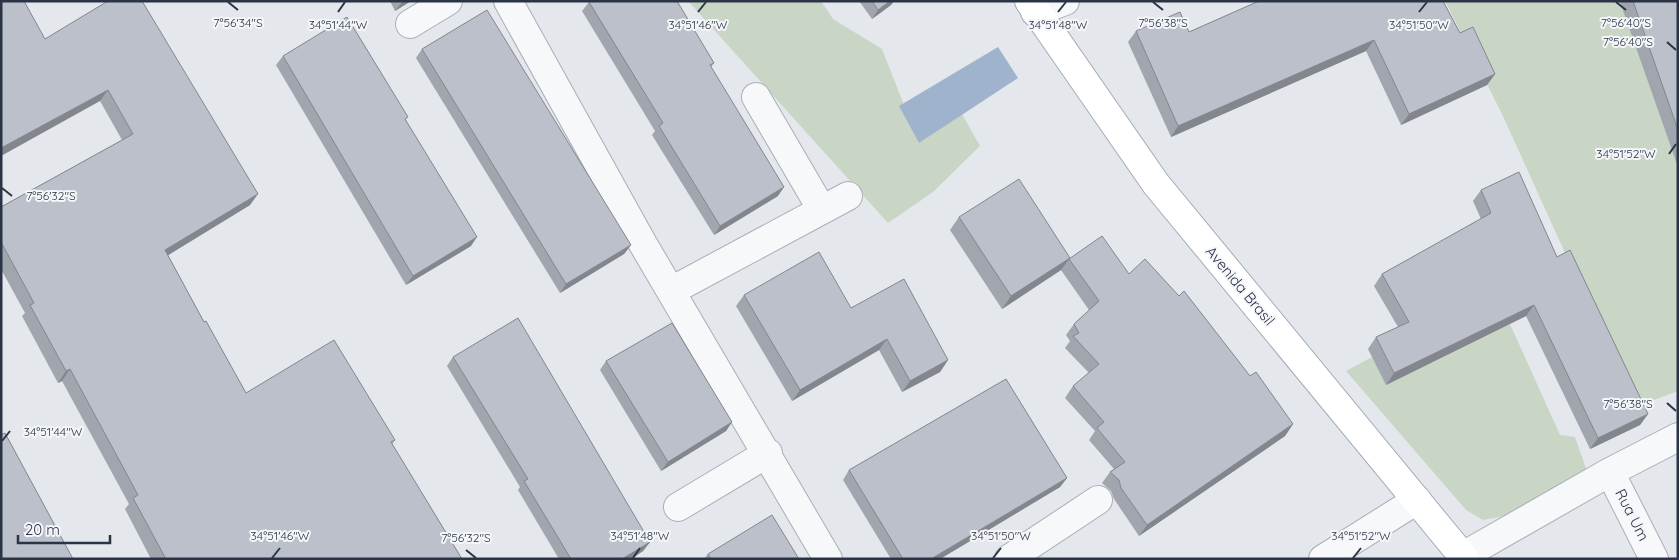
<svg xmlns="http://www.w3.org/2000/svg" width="1679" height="560" font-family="Quicksand,sans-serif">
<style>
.green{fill:#c9d6c5}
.water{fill:#9fb4cc}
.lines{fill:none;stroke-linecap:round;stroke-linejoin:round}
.minor-casing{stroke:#a9aeb7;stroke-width:30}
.major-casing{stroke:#a3abb8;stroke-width:30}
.minor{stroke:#f7f8fa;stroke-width:28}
.major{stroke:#fff;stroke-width:28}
.wall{fill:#a1a5ae}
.shaded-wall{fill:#83868d}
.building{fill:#bbc0ca;stroke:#83868d}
.ticks{fill:none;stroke:#2b3445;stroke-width:2}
.labels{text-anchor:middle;stroke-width:4;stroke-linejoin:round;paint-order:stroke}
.street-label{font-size:15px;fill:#2b3445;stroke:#f4f6f9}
.ticks-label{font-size:12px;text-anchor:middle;fill:#2b3445;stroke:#f4f6f9;stroke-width:4;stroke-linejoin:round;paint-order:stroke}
</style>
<rect width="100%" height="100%" fill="#e4e7ec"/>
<!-- green -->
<path class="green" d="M688,1h133l12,18 49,30 37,94 43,-29 18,32 -47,46 -45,31z
M1445,1h233v390l-43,16 -133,-293z
M1510,324l50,111 15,2 14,40 -63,35 -43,8 -17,-10 -120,-139 26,-14z"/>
<!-- water -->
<path class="water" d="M998,47l20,31 -99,65 -20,-37z"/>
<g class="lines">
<!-- minor casing -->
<g class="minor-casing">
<path id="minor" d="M508,1l135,243 185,315
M1035,12l30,-11
M410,24l38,-23
M756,97l66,113
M671,291l177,-95
M1610,472l44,87
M678,507l90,-54
M1463,556l147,-84 68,-35
M1009,559l89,-59
M1323,559l94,-59"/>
</g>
<!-- major casing -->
<g class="major-casing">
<path id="major" d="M1029,1l127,183 309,375"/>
</g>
<!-- minor -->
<use href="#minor" class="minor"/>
<!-- major -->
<use href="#major" class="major"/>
</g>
<!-- wall -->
<path class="wall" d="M390,1h21l-16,10z
M859,1h35l-3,4 -19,14z
M1255,1h188l17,32 35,41 -8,11 -86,40 -35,-74 -195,86 -43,-95 8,-11 53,1 66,-29z
M1617,1h61v166l-58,-165 -2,1z
M589,2l125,61 -3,4 67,129 -64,39 -62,-100 3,-4 -73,-120z
M45,39l205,166 -82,50 36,67 42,71 149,47 -3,4 70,115h-311l-26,-50 4,-5 -67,-123 -4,2 -36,-67 3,-3 -24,-44v-62l121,-67 -22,-39z
M422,49l209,196 -7,9 -64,39 -144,-235z
M283,56l123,64 65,126 -65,39 -130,-220z
M1481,190l76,67 91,157 -8,11 -50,24 -64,-133 -140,69 -18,-36 8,-12 22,-10 -24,-41 8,-12 99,-55 -8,-18z
M959,217l111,41 59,16 121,102 43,48 -8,12 -146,100 -25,-37 -3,-8 -9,-8 8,-11 4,-3 -25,-29 6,-9 -30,-33 8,-12 16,-13 -24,-25 5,-7 -4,-6 8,-11 15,-14 -28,-40 -59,39 -52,-79z
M744,295l107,13 97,52 -8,12 -38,20 -23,-42 -87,51 -56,-95z
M453,357l197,185 -7,9 -12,8h-72l-41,-69 2,-3 -73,-121z
M606,361l126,61 -6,9 -65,40 -61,-101z
M849,470l218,8 -7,9 -120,72h-49l-48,-79z
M708,554l91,5h-95z"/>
<!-- shaded-wall -->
<path class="shaded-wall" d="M411,1l-16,10 7,-9z
M890,1h4l-3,4 -19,14 6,-9z
M1374,40l-8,11 -195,86 7,-11z
M1495,74l-8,11 -86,40 8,-11z
M108,90l-8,11 -99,55v-8z
M784,187l-6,9 -64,39 6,-9z
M258,194l-8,11 -93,57 8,-12z
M477,237l-6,9 -65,39 7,-9z
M631,245l-7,9 -64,39 6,-9z
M1070,258l-9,12 -59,39 9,-13z
M1534,305l-8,11 -140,69 8,-12z
M887,339l-8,11 -87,51 8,-11z
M948,360l-8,12 -38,20 8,-11z
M70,369l-8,12 -4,2 8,-12z
M1648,414l-8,11 -50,24 8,-11z
M732,422l-6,9 -65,40 7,-9z
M1293,424l-8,12 -146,100 8,-11z
M1067,478l-7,9 -120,72h-9z
M650,542l-7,9 -12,8h-9z"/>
<!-- building -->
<path class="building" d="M1,1h23l21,38 63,-38h34l116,193 -93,56 39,72 2,-1 40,72 88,-53 61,100 -4,2 71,117h-296l-33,-61 5,-3 -68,-126 -4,2 -36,-66 4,-2 -33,-61v-35l132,-73 -25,-44 -107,58z
M590,1h87l37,62 -4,2 74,122 -64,39 -61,-100 4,-3 -74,-121z
M872,1h18l-12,9z
M1259,1h184l17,32 13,-6 22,47 -86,40 -35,-74 -196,86 -42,-95 44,-19 9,20z
M1633,1h45v129z
M487,10l144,235 -65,39 -144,-235z
M347,17l61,100 -3,2 72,118 -64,39 -130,-220z
M1519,172l38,85 13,-7 78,164 -50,24 -64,-133 -140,68 -18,-36 33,-15 -27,-48 109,-61 -10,-23z
M1019,179l51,79 -59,38 -52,-79z
M1102,236l27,38 16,-15 34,37 5,-5 66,85 6,-4 37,52 -146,101 -26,-37 -2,-8 -9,-8 15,-10 -28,-34 7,-6 -31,-36 26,-22 -26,-28 6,-3 -5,-9 25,-23 -30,-42z
M819,252l32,56 53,-29 44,81 -38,21 -23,-42 -87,51 -56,-95z
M518,318l132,224 -28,17h-51l-47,-78 4,-2 -75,-122z
M672,323l60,99 -64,40 -62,-101z
M1006,379l61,99 -136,81h-28l-54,-89z
M5,433l68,126h-72v-124z
M772,515l27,44h-88l-3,-5z"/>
<!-- ticks -->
<path class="ticks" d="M228,2l10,8M1153,2l10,8M1616,2l10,8M338,12l7,-10M698,12l8,-10M1058,12l8,-10M1419,12l8,-10M1667,42l9,8M1669,154l7,-10M2,188l10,8M1667,403l9,8M2,441l8,-10M466,550l10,8M272,558l8,-10M633,558l7,-10M993,558l8,-10M1353,558l8,-10"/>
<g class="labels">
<!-- street labels -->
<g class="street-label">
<text transform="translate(1240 286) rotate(50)" y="5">Avenida Brasil</text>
<text transform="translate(1632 515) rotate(63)" y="5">Rua Um</text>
</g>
</g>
<g class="ticks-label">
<text x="1626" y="27">7°56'40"S</text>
<text x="238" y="27">7°56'34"S</text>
<text x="1163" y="27">7°56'38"S</text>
<text x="338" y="29">34°51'44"W</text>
<text x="698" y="29">34°51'46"W</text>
<text x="1058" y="29">34°51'48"W</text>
<text x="1419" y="29">34°51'50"W</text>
<text x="1628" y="46">7°56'40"S</text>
<text x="1626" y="158">34°51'52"W</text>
<text x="51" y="200">7°56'32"S</text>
<text x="1628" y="408">7°56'38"S</text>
<text x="53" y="436">34°51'44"W</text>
<text x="280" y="540">34°51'46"W</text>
<text x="640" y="540">34°51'48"W</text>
<text x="1001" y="540">34°51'50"W</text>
<text x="1361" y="540">34°51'52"W</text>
<text x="466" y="542">7°56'32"S</text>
</g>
<!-- border -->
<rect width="1679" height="560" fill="none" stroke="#2b3445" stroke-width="5"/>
<!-- scale -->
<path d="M18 535v8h92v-8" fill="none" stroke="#2b3445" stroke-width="2.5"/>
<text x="25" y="535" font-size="15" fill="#2b3445" stroke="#f4f6f9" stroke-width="4" paint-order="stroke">20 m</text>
</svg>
